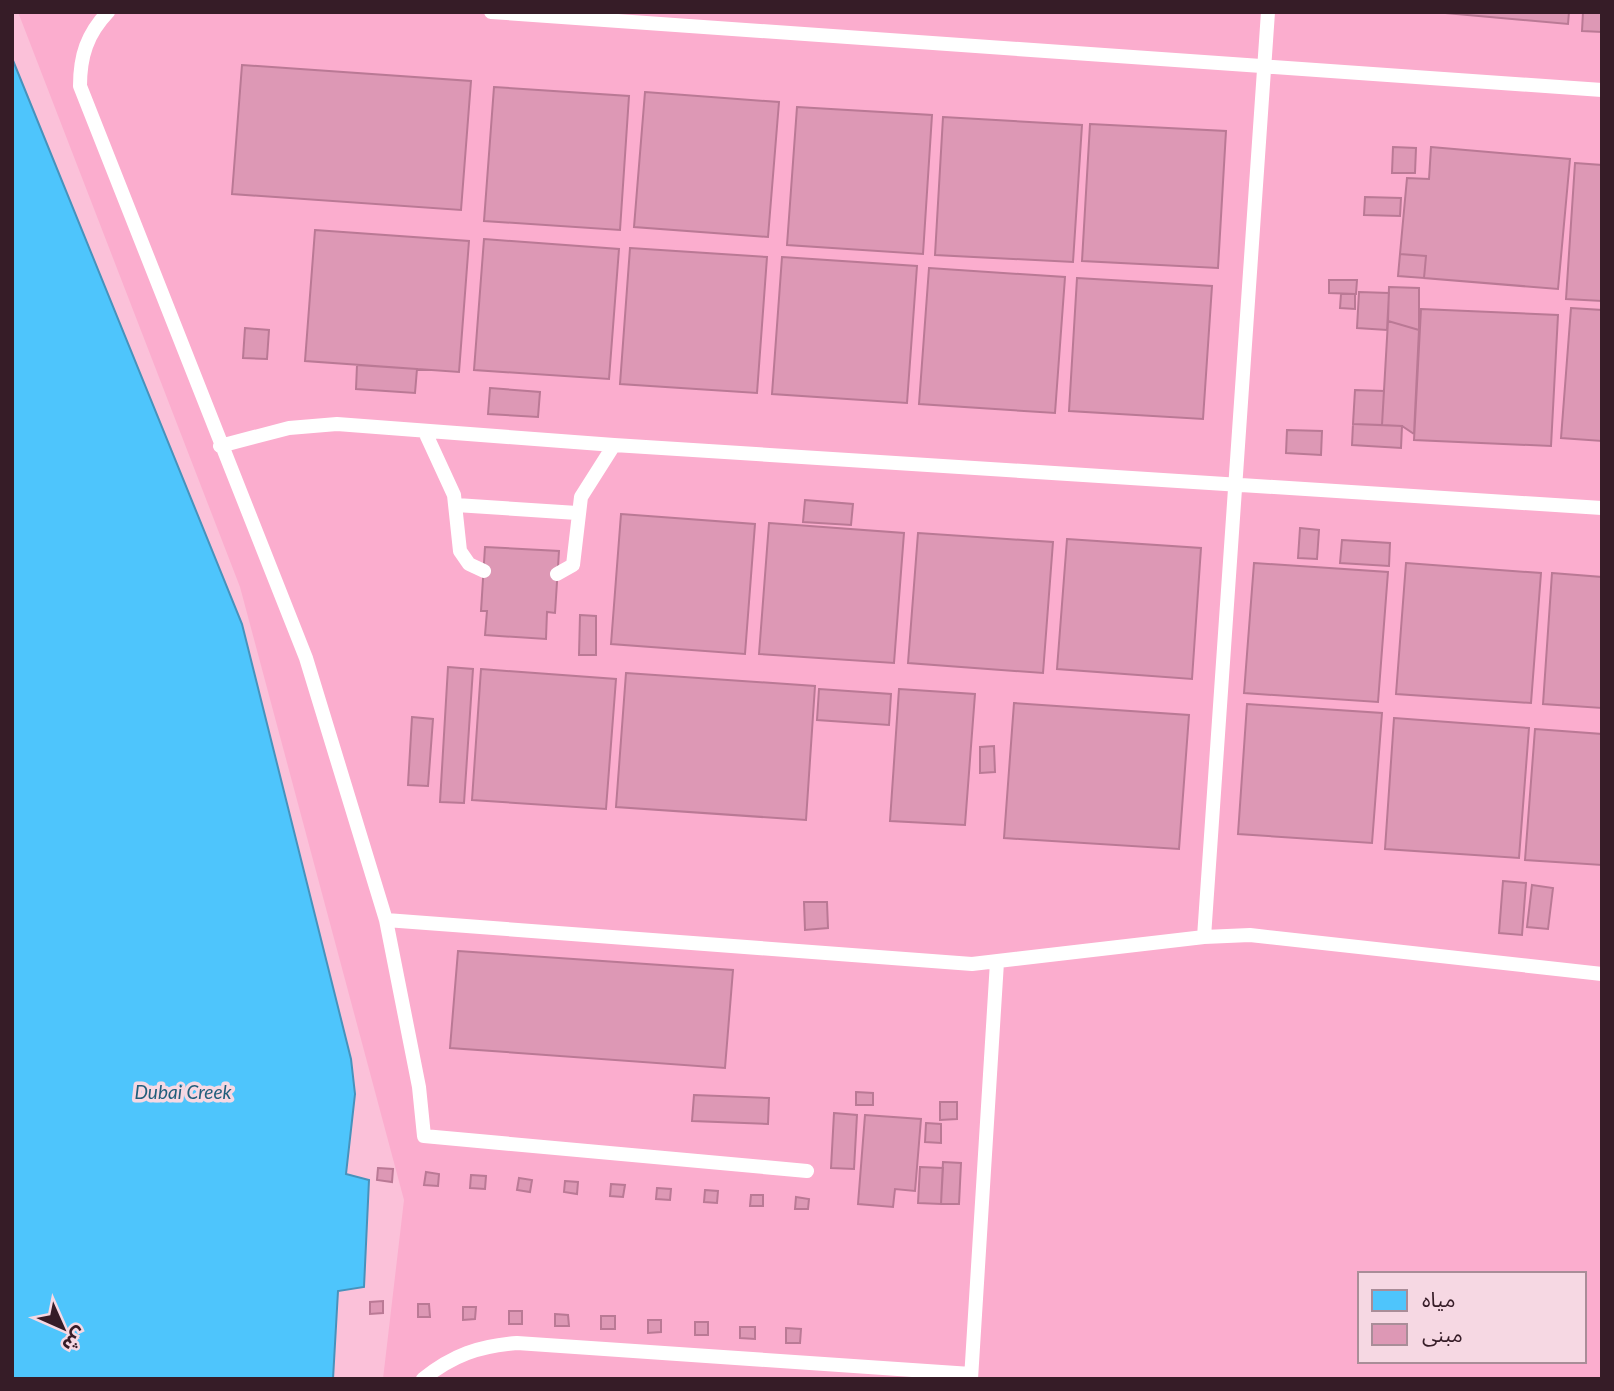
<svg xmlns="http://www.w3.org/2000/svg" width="1614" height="1391" font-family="Lato,'Noto Sans Arabic',sans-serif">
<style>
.built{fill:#fbadce;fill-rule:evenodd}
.water{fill:#4ec5fc;stroke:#4792bc;stroke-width:2}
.building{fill:#dd98b5;stroke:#ba7995;stroke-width:2}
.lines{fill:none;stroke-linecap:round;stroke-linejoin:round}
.lane{stroke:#fff;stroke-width:14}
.labels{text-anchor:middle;stroke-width:7;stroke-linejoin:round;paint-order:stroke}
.water-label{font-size:19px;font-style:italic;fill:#215e7b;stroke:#f6d8e3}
</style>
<rect width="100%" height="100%" fill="#fbc1d9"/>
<!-- built -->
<path class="built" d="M18,12h1584v1367h-1219l21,-179 -164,-613zM1360,1274h224v87h-224z"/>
<!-- water -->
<path class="water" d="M12,58l230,566 109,435 4,35 -9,80 23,6 -5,107 -26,4 -5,88h-321z"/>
<!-- building -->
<path class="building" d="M1434,12h135l-1,12z
M1583,12h19v20l-20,-1z
M242,65l229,16 -10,129 -229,-16z
M494,87l135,9 -9,134 -136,-9z
M645,92l134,10 -11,135 -134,-10z
M797,107l135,8 -9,139 -136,-9z
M943,117l139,8 -9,137 -138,-7z
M1090,124l136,7 -8,137 -136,-7z
M1393,147l23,1 -1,25h-23z
M1431,147l139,12 -12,130 -134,-11 2,-22 -26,-2 7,-76 22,1z
M1575,163l27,2v136l-36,-2z
M1365,197l36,1 -1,18 -36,-1z
M315,230l154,11 -10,131 -154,-11z
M484,239l135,10 -10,130 -135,-9z
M630,248l137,9 -10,136 -137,-9z
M1400,254l26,2 -2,22 -26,-2z
M782,257l135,9 -10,137 -135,-9z
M929,268l136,9 -10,136 -136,-9z
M1077,278l135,8 -9,133 -134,-8z
M1329,280h28l-1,14 -27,-1z
M1389,287l30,1v42l-31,-9z
M1359,292l30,1 -2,37 -30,-2z
M1341,294h14v15l-15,-1z
M1571,308l31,2v131l-41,-3z
M1421,309l137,6 -7,131 -137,-6z
M1388,321l31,9 -5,104 -12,-8 -20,-1z
M245,328l24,2 -2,29 -24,-1z
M357,365l60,4 -2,24 -59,-4z
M490,388l50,4 -2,25 -50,-3z
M1355,390l29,1 -2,34 -29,-1z
M1353,424l49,2 -1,22 -49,-3z
M1287,430l35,1 -1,24 -35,-2z
M805,500l48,4 -2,21 -48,-3z
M621,514l134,10 -10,130 -134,-10z
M769,523l135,10 -10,130 -135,-9z
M1300,528l19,2 -2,29 -19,-1z
M918,533l135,9 -10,131 -135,-10z
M1067,539l134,9 -9,131 -135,-10z
M1342,540l48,3 -1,23 -49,-3z
M485,547l74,4 -4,62 -8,-1 -1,27 -61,-4 2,-24h-6z
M1254,563l134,9 -10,130 -134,-9z
M1406,563l135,10 -10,130 -135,-9z
M1552,573l50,4v131l-59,-4z
M580,615l16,1v39h-17z
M448,667l25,2 -9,134 -24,-1z
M481,669l135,10 -10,130 -134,-9z
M626,673l189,13 -9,134 -190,-13z
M819,689l72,5 -2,31 -72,-5z
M899,689l76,5 -10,131 -75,-4z
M1014,703l175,12 -10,134 -175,-11z
M1247,704l135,9 -10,130 -134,-9z
M412,717l21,2 -5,67 -20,-1z
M1394,718l135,10 -10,130 -134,-9z
M1535,729l67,5v131l-77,-5z
M994,746l1,26 -15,1v-26z
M1503,881l23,2 -4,52 -23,-2z
M1532,885l21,3 -5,41 -21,-2z
M804,902h23l1,26 -23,2z
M458,951l275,19 -8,98 -275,-20z
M856,1092l17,1v12h-17z
M694,1095l75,3 -1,26 -76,-3z
M940,1102h17v17l-17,1z
M834,1113l23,2 -3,54 -23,-1z
M865,1115l56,4 -6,72 -20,-2 -2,18 -35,-3z
M926,1123l15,1v19l-16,-1z
M943,1162l18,1 -2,41h-18z
M920,1167l23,1 -2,36 -23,-1z
M378,1168l15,1 -1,13 -15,-2z
M426,1172l13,2 -1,12 -14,-1z
M471,1175l15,1 -1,13 -15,-1z
M519,1178l13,2 -2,12 -13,-2z
M565,1181l13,1 -1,12 -13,-2z
M611,1184l14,1 -2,12 -13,-1z
M657,1188l14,1 -1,11 -14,-1z
M705,1190l13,1 -1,12 -13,-1z
M751,1195h12v11h-13z
M796,1197l13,2 -1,10h-13z
M383,1301v12l-13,1v-12z
M418,1304h11l1,13h-12z
M463,1307h13l-1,12 -12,1z
M509,1311h13v13h-13z
M555,1314l13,1 1,11h-14z
M601,1316h14v13h-14z
M648,1320h13v12l-13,1z
M695,1322h13v13h-13z
M740,1327h15v12l-15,-1z
M786,1328l15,1 -1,14h-14z"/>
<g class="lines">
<!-- lane -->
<path class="lane" d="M108,12c-21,22 -28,44 -28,74l226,572 80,262 33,167 5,49 383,35
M491,12l1111,78
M425,432l29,63 6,56 9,13 15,7
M220,446l69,-18 48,-4 277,21 988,63
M456,505l121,8
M557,574l16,-9 8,-68 33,-52
M386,920l586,44 232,-27 46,-2 352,39
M1204,937l64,-925
M423,1379c30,-24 56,-33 94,-36l454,31
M971,1379l26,-417"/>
</g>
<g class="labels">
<!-- water labels -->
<g class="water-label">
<text x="183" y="1099">Dubai Creek</text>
</g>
</g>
<!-- border -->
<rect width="1614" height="1391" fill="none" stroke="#361c27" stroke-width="28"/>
<!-- legend -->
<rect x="1358" y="1272" width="228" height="91" fill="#f6d8e3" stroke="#a98d98" stroke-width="2"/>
<rect x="1372" y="1290" width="35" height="21" fill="#4ec5fc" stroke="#a98d98" stroke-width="2"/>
<text x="1422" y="1307" font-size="21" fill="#361c27">مياه</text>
<rect x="1372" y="1324" width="35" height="21" fill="#dd98b5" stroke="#a98d98" stroke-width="2"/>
<text x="1422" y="1342" font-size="21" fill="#361c27">مبنى</text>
<!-- north arrow -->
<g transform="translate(63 1328) rotate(135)" stroke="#f6d8e3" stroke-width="5" paint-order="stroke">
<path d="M0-5L12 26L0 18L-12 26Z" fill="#361c27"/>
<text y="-10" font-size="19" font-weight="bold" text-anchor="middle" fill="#361c27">ش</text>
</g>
</svg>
